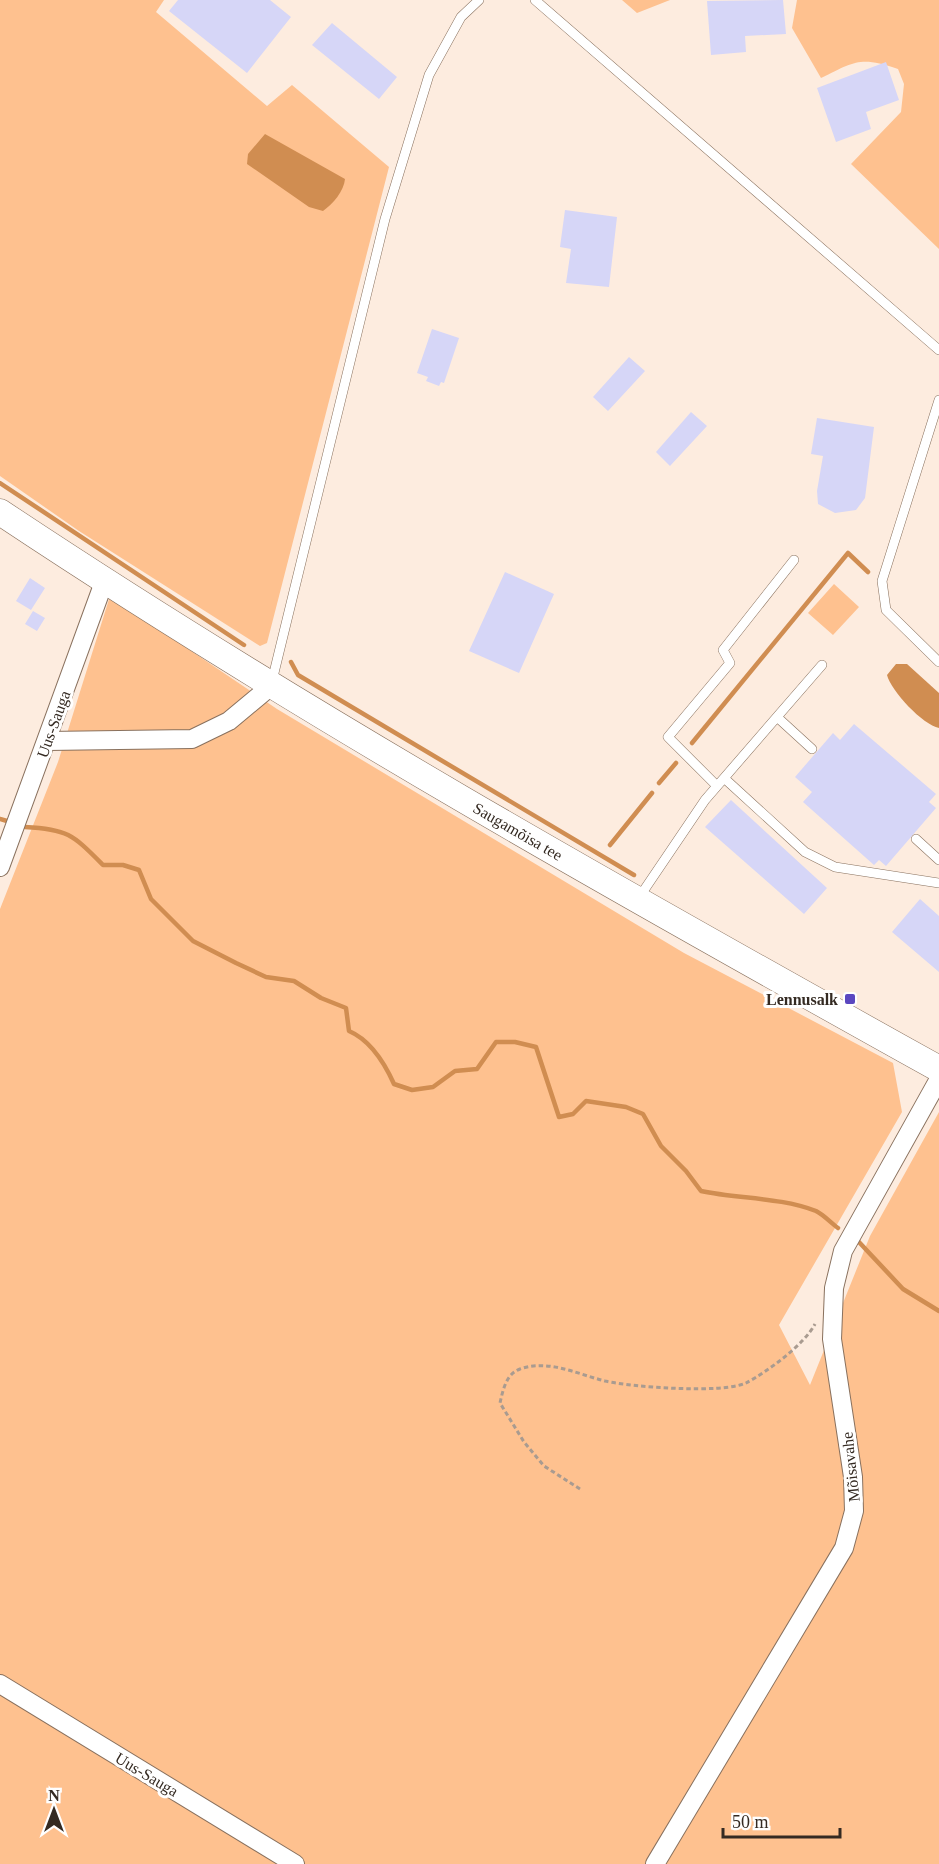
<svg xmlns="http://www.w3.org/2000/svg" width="939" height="1864" font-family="Georgia,serif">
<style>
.green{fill:#fec18f}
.water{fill:#d08d51}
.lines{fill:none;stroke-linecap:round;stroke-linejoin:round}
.stream{stroke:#d08d51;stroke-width:4.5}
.building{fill:#d6d6f7}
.lane-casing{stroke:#89715e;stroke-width:10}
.street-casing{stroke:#89715e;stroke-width:20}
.secondary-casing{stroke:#89715e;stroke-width:27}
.path{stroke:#a99b90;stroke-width:3;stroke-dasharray:4.5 3;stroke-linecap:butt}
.lane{stroke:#fff;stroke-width:9}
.street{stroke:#fff;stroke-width:18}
.secondary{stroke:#fff;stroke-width:26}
.poi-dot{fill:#5b47c0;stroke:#fff;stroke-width:2}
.labels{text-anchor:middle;stroke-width:6;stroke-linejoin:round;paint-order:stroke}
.street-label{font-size:16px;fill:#342a22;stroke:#fff}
.poi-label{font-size:16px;font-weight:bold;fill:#342a22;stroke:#fff;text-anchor:end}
</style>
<rect width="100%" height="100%" fill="#fdecdf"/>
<!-- green -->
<path class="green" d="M0,0h164l-8,12 111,94 25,-21 97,82 -122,476 -7,3 -181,-115 -79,-55z
M622,0h48l-33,13z
M797,0h142v249l-88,-85 50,-52 3,-28 -6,-15c-37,-13 -43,-8 -77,9l-29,-50z
M834,584l25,23 -26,28 -25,-22z
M110,596l167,113 407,244 209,110 9,49 -123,213 31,60 60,-149 69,-124v752h-939v-955l58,-147z"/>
<!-- water -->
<path class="water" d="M265,134l80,45c-1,12 -12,25 -22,32l-14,-4 -62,-43 1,-10z
M896,664h11l32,29v35c-16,-3 -48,-37 -52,-53z"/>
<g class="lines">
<!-- stream -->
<path class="stream" d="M0,483l244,162
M291,662l7,13 336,200
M692,743l156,-190 20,19
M659,783l17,-20
M0,819l7,2
M25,827c43,2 48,8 78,38h20l16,5 12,29 42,42 43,22 30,14 28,4 27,17 25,10 3,23c21,9 36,33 45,53l18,6 21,-3 22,-16 22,-2 19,-27h19l21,5 23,70 14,-3 13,-13 40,6 17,7 18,32 25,25 15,20c37,8 79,6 115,20 8,4 15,12 22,17
M610,845l42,-52
M858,1241l45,48 36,22"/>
</g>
<!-- building -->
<path class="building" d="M178,0h92l21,17 -44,56 -78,-62z
M783,0l3,34 -41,2 1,16 -35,3 -4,-54z
M332,23l65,54 -18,22 -67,-54z
M886,62l13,38 -33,12 5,17 -35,13 -19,-54z
M565,210l52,7 -8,70 -43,-4 5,-34 -11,-2z
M432,329l27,9 -15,45 -3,-1 -2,4 -13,-5 2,-4 -11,-4z
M629,357l16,14 -37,40 -15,-14z
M691,412l16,14 -37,40 -14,-14z
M817,418l57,9 -9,71 -9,12 -21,3 -17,-9 -1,-13 6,-35 -12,-2z
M505,572l49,22 -35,79 -50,-22z
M30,578l15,10 -14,22 -15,-9z
M33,611l12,7 -8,13 -12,-7z
M854,724l82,70 -7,8 7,6 -50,58 -7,-6 -5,5 -71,-63 9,-10 -17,-15 38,-44 7,7z
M731,800l96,88 -23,26 -99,-87z
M920,899l19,17v56l-47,-40z"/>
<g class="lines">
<!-- lane casing -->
<g class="lane-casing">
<path id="lane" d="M535,0l404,350
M939,400l-57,181 4,29 53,52
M272,681l113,-462 44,-144 32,-58 18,-17
M777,717l35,32
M724,778l81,74 30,15 104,16
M717,786l-49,-49 62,-74 -7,-13 71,-90
M916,839l23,21
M638,899l67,-99 117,-135"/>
</g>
<!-- street casing -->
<g class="street-casing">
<path id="street" d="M47,741l145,-2 37,-18 42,-35
M0,867l104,-285
M0,1684l295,180
M655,1864l189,-316 10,-37 -1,-34 -21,-138 2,-51 9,-37 96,-172"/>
</g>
<!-- secondary casing -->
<g class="secondary-casing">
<path id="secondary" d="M0,512c303,202 621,380 939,557"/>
</g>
<!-- path -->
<path class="path" d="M580,1489l-36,-23 -20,-24 -24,-39c3,-13 6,-29 20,-34 29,-10 57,5 85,12 27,6 117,13 141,2 21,-11 58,-38 69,-59"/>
<!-- lane -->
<use href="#lane" class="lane"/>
<!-- street -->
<use href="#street" class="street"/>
<!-- secondary -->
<use href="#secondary" class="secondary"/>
</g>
<!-- markers -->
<rect class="poi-dot" x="844" y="993" width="12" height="12" rx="3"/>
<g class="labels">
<!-- street labels -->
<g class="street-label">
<text transform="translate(53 724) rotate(-70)" y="6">Uus-Sauga</text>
<text transform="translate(518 831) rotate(30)" y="6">Saugamõisa tee</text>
<text transform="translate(850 1467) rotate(-96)" y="6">Mõisavahe</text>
<text transform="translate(147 1774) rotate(31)" y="6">Uus-Sauga</text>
</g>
<!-- poi labels -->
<g class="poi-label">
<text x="838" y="1005">Lennusalk</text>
</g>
</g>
<!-- north arrow -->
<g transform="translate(54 1810)" stroke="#ffffff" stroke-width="4.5" paint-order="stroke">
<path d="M0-4.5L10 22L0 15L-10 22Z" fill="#342a22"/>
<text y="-9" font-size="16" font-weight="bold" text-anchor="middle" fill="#342a22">N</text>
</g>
<!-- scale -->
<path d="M723 1828v9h117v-9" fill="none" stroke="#342a22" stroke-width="3"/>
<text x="732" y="1828" font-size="18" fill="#342a22" stroke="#ffffff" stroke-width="4.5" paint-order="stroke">50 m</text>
</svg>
